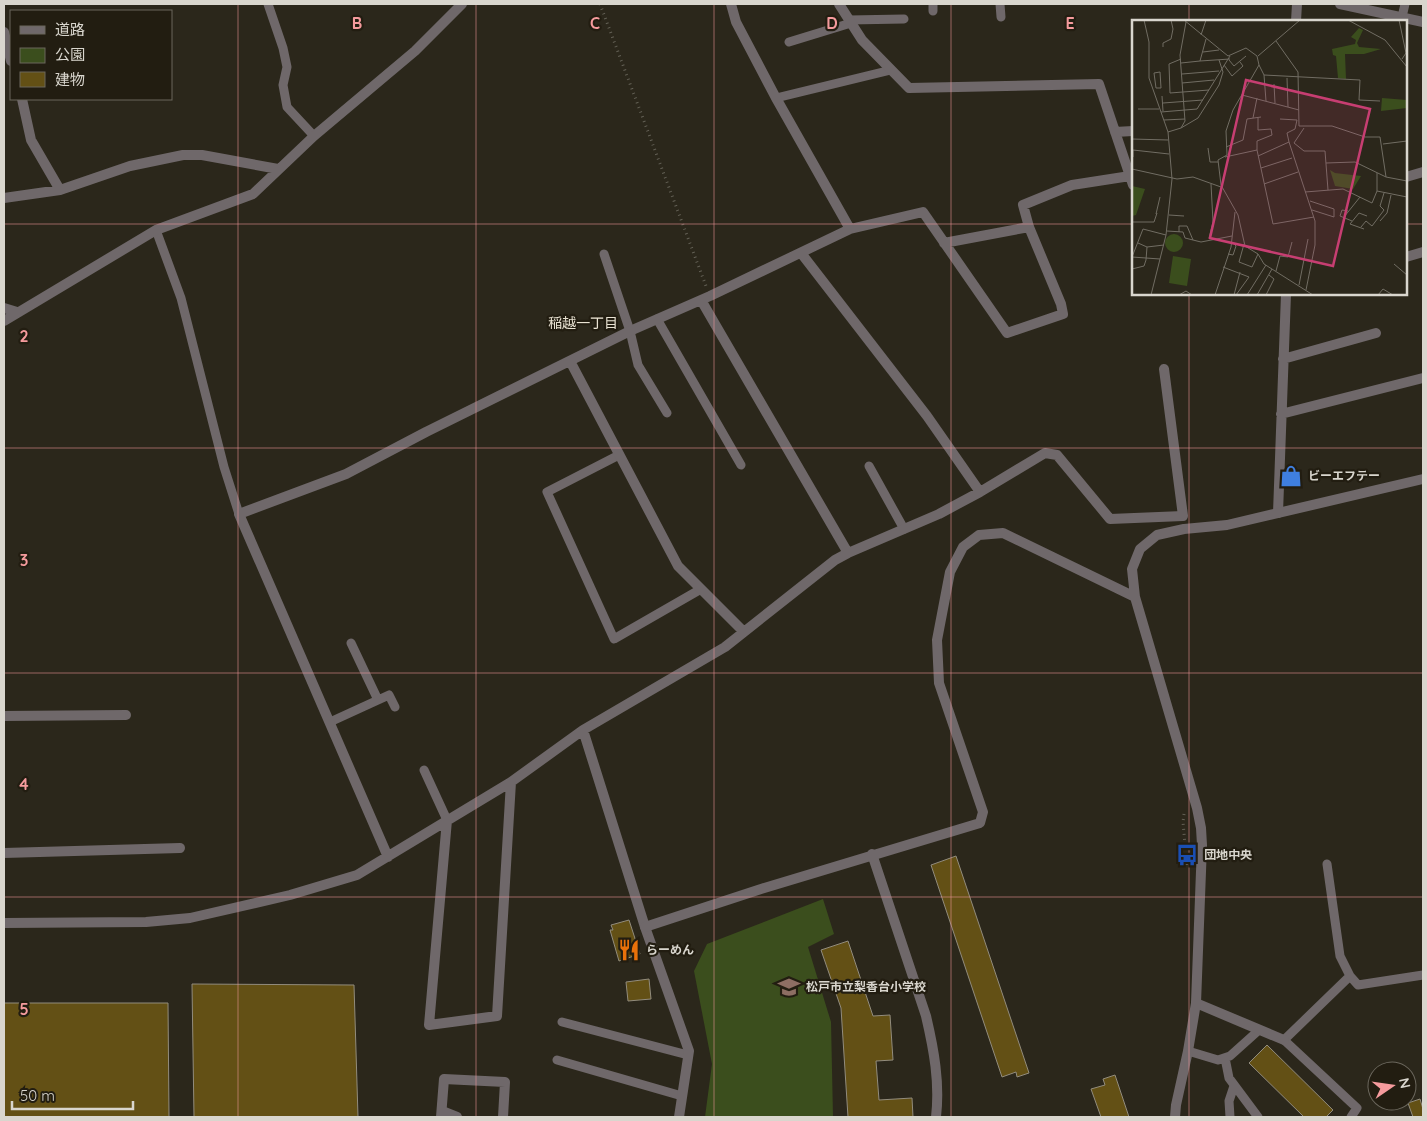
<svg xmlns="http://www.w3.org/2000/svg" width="1427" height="1121" font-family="Quicksand,'Noto Sans JP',sans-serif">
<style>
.green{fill:#3b4e1d}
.building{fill:#635015;stroke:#928c7d}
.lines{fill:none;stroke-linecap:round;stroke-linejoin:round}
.path{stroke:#636055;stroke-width:3;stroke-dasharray:1 4;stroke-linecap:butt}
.service{stroke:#6f686a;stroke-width:9}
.minor{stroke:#6f686a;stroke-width:10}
.tertiary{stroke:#6f686a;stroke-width:10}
.grid{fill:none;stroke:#f59b9d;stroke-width:1;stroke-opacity:0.55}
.labels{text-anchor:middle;stroke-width:4.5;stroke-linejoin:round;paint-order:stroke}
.poi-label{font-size:12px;font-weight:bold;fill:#d9d6ce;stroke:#221d11;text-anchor:start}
.neighbourhood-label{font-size:14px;fill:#e9e3d3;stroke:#221d11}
.inset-road{fill:none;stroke:#716d63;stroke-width:1}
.view{fill:#c73e72;fill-opacity:0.15;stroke:#c73e72;stroke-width:2.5}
.inset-edge{fill:none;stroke:#d9d6ce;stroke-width:2.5}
.grid-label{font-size:16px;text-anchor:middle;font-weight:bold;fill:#f59b9d;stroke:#221d11;stroke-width:4.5;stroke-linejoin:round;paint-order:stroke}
</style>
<rect width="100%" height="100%" fill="#2b271b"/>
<!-- green -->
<path class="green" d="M823,899l11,35 -26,13 23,75 2,95h-128l7,-53 -18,-93 13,-27z"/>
<!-- building -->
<path class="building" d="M956,856l73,217 -12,4 -1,-5 -14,5 -71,-212z
M629,920l11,34 -21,7 -9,-31h3l-2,-5z
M848,941l25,75 17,-1 3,45 -17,1 3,39 33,-2 1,19h-65l-7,-109 -20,-58z
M649,979l2,20 -23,2 -2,-19z
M192,984l162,1 4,132h-164z
M4,1003h164l1,114h-165z
M1267,1045l66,65 -7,7h-22l-55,-54z
M1115,1075l14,42h-28l-10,-28 14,-4 -2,-6z
M1420,1099l3,10v8h-10l-5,-14z"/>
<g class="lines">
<!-- path -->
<path class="path" d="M600,4l106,282
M1184,814l-1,8 4,45"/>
<!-- service -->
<path class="service" d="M268,4l15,44 4,19 -4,18 4,22 27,29
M1000,4l1,13
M933,11v-7
M1402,17l3,-13
M849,20l55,-1
M789,42l62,-19
M776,98l115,-28
M156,230l25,68 43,169 15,47
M604,254l26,77 8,34 29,48
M657,319l84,146
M619,455l-72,37 67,147 87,-50
M869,466l35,63
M351,643l27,57
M330,722l59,-27 6,12
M424,770l23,50
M1327,864l13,92 10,20 8,9 65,-10
M1350,976l-66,64 73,68 -6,9
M562,1022l126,33
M1188,1051l30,9 12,-4 29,-26
M1225,1058l4,20 29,39
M557,1060l125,36
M1230,1117l-1,-16 5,-15"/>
<!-- minor -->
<path class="minor" d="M839,4l23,36 47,48 190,-4 34,101
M1340,4l83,18
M1296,21l1,-17
M4,32l7,29
M22,99l9,41 29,50
M1115,132l18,-1
M1406,177l17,-5
M4,198l56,-8 70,-24 53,-11h19l76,14
M850,229l73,-17 84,121 56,-19 -2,-10 -32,-77 -6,-22 49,-20 58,-9
M944,243l85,-16
M801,253l126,163 53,76 65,-39 12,2 53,64 73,-3 -19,-147
M1406,257l17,-5
M701,300l147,253
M4,308l13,4
M4,321l152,-91 97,-36 61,-58 101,-85 47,-47
M1283,359l93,-26
M570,361l108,205 66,66
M1281,414l142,-36
M1278,513l8,-219
M4,716l122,-1
M583,730l62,197 44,124 -10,66
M447,820l-18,205 68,-9 14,-234
M4,853l176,-5
M388,857l-149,-343 107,-40 80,-42 204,-101 80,-35 140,-67 -74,-131 -40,-76 -5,-18
M4,923l142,-1 44,-4 100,-23 67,-20 154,-93 72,-52 142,-83 110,-87 13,-7 91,-39 41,-22
M1196,1003l88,37
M442,1111l15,6
M441,1117l3,-38 61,3 -2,35"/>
<!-- tertiary -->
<path class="tertiary" d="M872,854l54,162c8,34 14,67 10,101
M645,927l116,-38 219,-66 3,-11 -44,-129 -2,-43 13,-68 13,-25 16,-12 24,-2 132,64
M1175,1117l1,-12 12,-54 8,-48 6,-158 -1,-17 -4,-20 -62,-211 -3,-28 8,-20 17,-14 27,-6 43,-4 196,-46"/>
</g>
<!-- grid -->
<path class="grid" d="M238,4v1113M476,4v1113M714,4v1113M951,4v1113M1189,4v17M4,224h1129M1406,224h17M1189,294v823M4,448h1419M4,673h1419M4,897h1419"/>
<!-- icons -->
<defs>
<g id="shop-bare" transform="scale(1.725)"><path d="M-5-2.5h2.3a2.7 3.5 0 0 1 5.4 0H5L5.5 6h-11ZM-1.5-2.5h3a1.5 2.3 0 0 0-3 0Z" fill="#3f7fe0" stroke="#221d11" stroke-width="2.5" paint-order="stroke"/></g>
<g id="bus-bare" transform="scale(1.725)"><path d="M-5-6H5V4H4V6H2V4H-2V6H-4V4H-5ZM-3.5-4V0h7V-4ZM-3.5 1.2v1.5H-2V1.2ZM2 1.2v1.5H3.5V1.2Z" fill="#1a4fb4" stroke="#221d11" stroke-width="2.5" paint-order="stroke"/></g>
<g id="restaurant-bare" transform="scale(1.725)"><path d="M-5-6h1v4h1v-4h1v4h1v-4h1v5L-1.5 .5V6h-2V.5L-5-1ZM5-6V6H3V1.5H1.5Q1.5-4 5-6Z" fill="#e8710a" stroke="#221d11" stroke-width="2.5" paint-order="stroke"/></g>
<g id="school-bare" transform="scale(1.725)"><path d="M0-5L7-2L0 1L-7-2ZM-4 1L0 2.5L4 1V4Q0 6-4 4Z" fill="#8d6e63" stroke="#221d11" stroke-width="2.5" paint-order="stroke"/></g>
</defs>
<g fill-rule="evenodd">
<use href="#shop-bare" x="1291" y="476"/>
<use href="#bus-bare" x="1187" y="855"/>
<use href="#restaurant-bare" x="629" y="950"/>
<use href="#school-bare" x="789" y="987"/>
</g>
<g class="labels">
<!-- poi labels -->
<g class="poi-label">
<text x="1308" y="480">ビーエフテー</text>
<text x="1204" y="859">団地中央</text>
<text x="646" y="954">らーめん</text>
<text x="806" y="991">松戸市立梨香台小学校</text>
</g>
<!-- neighbourhood labels -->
<g class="neighbourhood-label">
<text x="583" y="328">稲越一丁目</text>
</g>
</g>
<!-- overview -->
<g transform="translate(1132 20)">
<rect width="275" height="275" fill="#2b271b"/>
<path d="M227,8l4,2 -6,13 2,4 22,2 -17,5h-19l1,25 -8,-1 -2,-22 -3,-1 -1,-6 23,-5 1,-4 -5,-3zM250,78l25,2v8l-26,3zM198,150l5,3 26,3 -8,13 -18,-3zM0,166l13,3 -9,26 -4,1zM33 223a9 9 0 1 1 18 0a9 9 0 1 1-18 0ZM41,236l18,3 -4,27 -18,-3z" fill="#3b4e1d"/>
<path class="inset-road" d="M12,0l5,22v36l19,54 4,47 -6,56 -15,60M52,0l44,36 18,-8 11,8 2,9 -26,45 -7,21 1,24 -9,5 3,25 17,30 7,31 13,8 6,10 49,31M216,0l37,20 22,27M267,0l7,33 -4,6M69,15l5,-15M74,19l-6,22 30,-2M144,21l22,31 1,54h33l33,11h15l6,40M31,27v-4l8,-4 2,-10 -2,-9M71,32l16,-2M126,36l42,-36M49,39l-12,5 1,29 39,-3M97,40l5,6 12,-10M49,43l19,-2M92,45l8,11 11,-10 -3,-4M127,45l5,10 96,5 -1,20 21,1M28,52l1,16h-5l-2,-15zM50,54l37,-3M132,55l2,26M155,58l1,29M50,63l32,-3M142,64l1,19M110,75l57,15M30,76l1,15M31,83l40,-3M6,89h21M29,92l36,-3 33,-53M121,98l4,-20M32,100l21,-1M49,108l17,-10 21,-33 4,-13 -4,-12M172,108l-10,15 10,8h21l3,39M36,112l13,-4 4,-7 -5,-66 6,-33M0,119l36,1M157,122l26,79v24l-9,45M251,124l24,-3M94,127l17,-7 4,-21 14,-2M76,128l2,14h8M125,130v-9l15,-6 -1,-6 -13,1v-12M126,136l31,-14 -2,-9 8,-4 2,-9 -17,-1M1,137v-7l36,4M93,137l32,-7 16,74 41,-7M194,143l29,-1 31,15 21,4M129,148l31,-10M0,149l45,10 16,-2 28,10M132,164l34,-12M245,171l30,6M173,172l38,-3 29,14 5,-12v-18M178,181l24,8v8l-22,-7M216,191l-6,-1 -2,6 12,5M24,194l4,-17M37,195l15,1M212,197l16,-20M248,201l7,-8 4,-18M0,202h22l3,-9M229,207l5,-6 6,5 12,-16 -4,-4 4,-13M232,209l-14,-5 9,-11 8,3M35,211l16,1 2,6 16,4 31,-6M47,212v-6h8l6,14M77,218l4,-16 -2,-38M112,224l-5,18 13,5 6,-13M15,227l17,-2M96,234l5,1 3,-9 -4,-4M0,237l11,-28 23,6M0,237l28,2M262,244l13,11M91,247l26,10 -13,18M0,249l12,-3 2,-6 1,-13 -9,-4M144,251l4,-15 8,1 4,-15M167,265l9,-46M47,275l7,-4 6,4M83,275l16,-48 4,-35M102,275l6,-23M115,275l19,-30M125,275l15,-26M134,275l8,-16 -5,-4M236,275h10l5,-6 10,6"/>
<path class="view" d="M114,60l124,29 -37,157 -123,-28z"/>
<rect width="275" height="275" class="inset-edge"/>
</g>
<g class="grid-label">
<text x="357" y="29">B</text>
<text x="595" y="29">C</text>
<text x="832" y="29">D</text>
<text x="1070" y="29">E</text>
<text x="24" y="342">2</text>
<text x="24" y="566">3</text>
<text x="24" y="790">4</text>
<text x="24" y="1015">5</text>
</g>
<!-- border -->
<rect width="1427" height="1121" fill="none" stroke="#d9d6ce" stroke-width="10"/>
<!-- legend -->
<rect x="10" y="10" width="162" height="90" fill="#221d11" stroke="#6b675d"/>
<rect x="20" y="26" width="25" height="8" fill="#6f686a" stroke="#6b675d"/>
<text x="55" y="35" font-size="15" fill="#d9d6ce">道路</text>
<rect x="20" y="48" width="25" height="15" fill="#3b4e1d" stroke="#6b675d"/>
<text x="55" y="60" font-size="15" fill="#d9d6ce">公園</text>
<rect x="20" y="72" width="25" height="15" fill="#635015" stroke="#6b675d"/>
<text x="55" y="85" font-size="15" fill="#d9d6ce">建物</text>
<!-- north arrow -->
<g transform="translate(1392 1086) rotate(77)"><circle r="24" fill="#221d11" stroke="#6b675d"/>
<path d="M0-4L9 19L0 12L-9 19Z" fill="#f59b9d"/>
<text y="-8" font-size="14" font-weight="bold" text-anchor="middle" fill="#d9d6ce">N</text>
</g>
<!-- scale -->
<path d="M12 1101v8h121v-8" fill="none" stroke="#d9d6ce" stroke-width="2.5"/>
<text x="20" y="1101" font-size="15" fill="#d9d6ce" stroke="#221d11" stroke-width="4" paint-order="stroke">50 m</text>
</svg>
